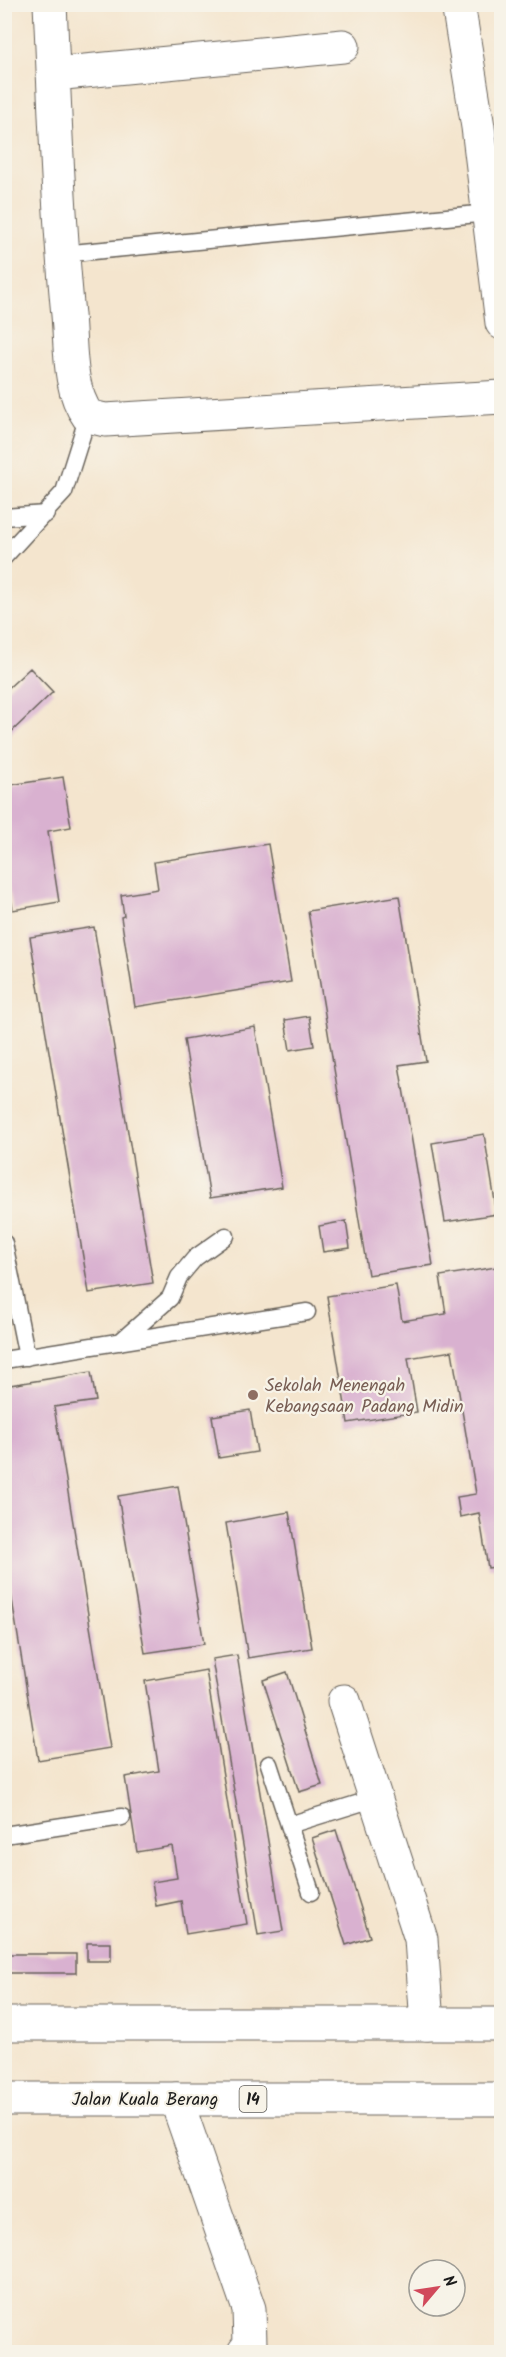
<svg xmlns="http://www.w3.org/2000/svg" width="506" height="2357" font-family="Kalam,sans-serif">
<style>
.building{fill:#d9b1d0}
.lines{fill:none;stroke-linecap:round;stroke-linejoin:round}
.lane-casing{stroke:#68625a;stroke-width:19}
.street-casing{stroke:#68625a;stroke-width:35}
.highway-casing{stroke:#68625a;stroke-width:35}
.lane{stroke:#fff;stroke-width:16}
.street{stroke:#fff;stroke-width:33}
.highway{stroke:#fff;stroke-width:33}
.education-dot{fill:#8d6e63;stroke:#f7f3e8;stroke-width:2}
.labels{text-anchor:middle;stroke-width:4.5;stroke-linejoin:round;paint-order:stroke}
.shield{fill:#f7f3e8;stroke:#5e5c59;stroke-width:1.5}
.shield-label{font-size:16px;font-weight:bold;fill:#1c1c1c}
.education-label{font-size:18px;fill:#785e54;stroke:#f7f3e8;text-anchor:start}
.street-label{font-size:18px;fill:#1c1c1c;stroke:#f7f3e8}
</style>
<rect width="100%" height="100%" fill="#f7f3e8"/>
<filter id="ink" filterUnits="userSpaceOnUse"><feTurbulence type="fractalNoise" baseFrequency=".0167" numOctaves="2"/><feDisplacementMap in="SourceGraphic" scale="12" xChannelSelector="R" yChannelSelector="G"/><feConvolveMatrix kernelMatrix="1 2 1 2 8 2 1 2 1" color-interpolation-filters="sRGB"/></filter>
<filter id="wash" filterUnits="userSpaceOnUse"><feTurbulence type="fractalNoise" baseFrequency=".008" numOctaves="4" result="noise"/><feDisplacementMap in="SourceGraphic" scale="24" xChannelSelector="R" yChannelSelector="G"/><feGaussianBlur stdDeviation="1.35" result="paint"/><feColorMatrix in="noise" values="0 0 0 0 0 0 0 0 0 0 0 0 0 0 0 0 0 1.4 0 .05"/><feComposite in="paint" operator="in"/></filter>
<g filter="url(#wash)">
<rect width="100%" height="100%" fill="#f4e5ce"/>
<g id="blocks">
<!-- building -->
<path class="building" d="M30,668l23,24 -49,47v-47z
M63,777l8,50 -23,4 11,71 -46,8 -9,-48v-76z
M268,844l23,138 -156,25 -14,-90 3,-1 -3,-21 37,-6 -4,-27z
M399,896l27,165 -27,4 34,200 -65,10 -60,-364z
M94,927l59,356 -64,10 -59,-356z
M309,1016l5,30 -24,4 -5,-30z
M255,1027l27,160 -72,11 -26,-159z
M484,1134l13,80 -52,8 -13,-79z
M346,1221l4,27 -27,4 -4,-26z
M496,1267l6,36v263l-14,2 -9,-55 -19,4 -3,-20 19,-3 -24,-143 -44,7 9,54 -69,11 -21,-127 69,-11 6,36 44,-7 -6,-38z
M91,1372l5,29 -42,6 56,341 -72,12 -30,-185 -4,1v-190z
M250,1410l7,42 -38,6 -7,-42z
M178,1486l26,158 -59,9 -27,-157z
M289,1512l23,136 -64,10 -22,-135z
M237,1655l46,276 -25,4 -46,-276z
M206,1670l41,254 -61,10 -5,-33 -25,5 -4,-24 25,-4 -5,-32 -35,6 -12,-75 34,-6 -14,-90z
M287,1672l35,113 -23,7 -36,-112z
M336,1830l34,107 -24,8 -34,-107z
M87,1943h24v18h-24z
M4,1954h72v19h-72z"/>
</g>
</g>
<g filter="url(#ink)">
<use href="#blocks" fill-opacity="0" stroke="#68625a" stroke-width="1.5"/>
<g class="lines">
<!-- lane casing -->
<g class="lane-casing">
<path id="lane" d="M62,254l426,-41
M4,517l42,-3
M4,557l60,-65 24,-76
M4,1243l23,114
M120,1342l50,-44 9,-21 16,-19 31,-22
M4,1360l303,-48
M269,1764l42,128
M289,1825l87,-27
M4,1835l118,-18"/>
</g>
<!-- street casing -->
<g class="street-casing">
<path id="street" d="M50,4c5,104 8,208 18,311 3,33 0,73 20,101l17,4 397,-23
M458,4l20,123 24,196
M54,74l289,-28
M344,1701l77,238 6,85
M176,2099l73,210 1,35 -6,8"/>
</g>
<!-- highway casing -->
<g class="highway-casing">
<path id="highway" d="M4,2024h498
M4,2099h498"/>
</g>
<!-- lane -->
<use href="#lane" class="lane"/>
<!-- street -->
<use href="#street" class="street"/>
<!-- highway -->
<use href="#highway" class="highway"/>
</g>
</g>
<!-- markers -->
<circle class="education-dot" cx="253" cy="1395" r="6"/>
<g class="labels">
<!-- shield labels -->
<rect class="shield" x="239.5" y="2086" width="27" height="26" rx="4.5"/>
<g class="shield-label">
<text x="253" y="2105">14</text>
</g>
<!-- education labels -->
<g class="education-label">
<text x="265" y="1391">Sekolah Menengah<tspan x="265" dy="21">Kebangsaan Padang Midin</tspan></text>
</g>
<!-- street labels -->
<g class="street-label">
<text x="145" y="2105">Jalan Kuala Berang</text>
</g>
</g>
<!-- margin -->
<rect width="506" height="2357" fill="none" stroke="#f7f3e8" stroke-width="24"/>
<!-- north arrow -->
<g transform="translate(437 2288) rotate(61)"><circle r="28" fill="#f7f3e8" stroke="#9f9d96" stroke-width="1.5"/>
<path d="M0-4.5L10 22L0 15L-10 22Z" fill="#d1495b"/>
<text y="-9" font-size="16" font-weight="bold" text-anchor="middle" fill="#1c1c1c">N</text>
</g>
</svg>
